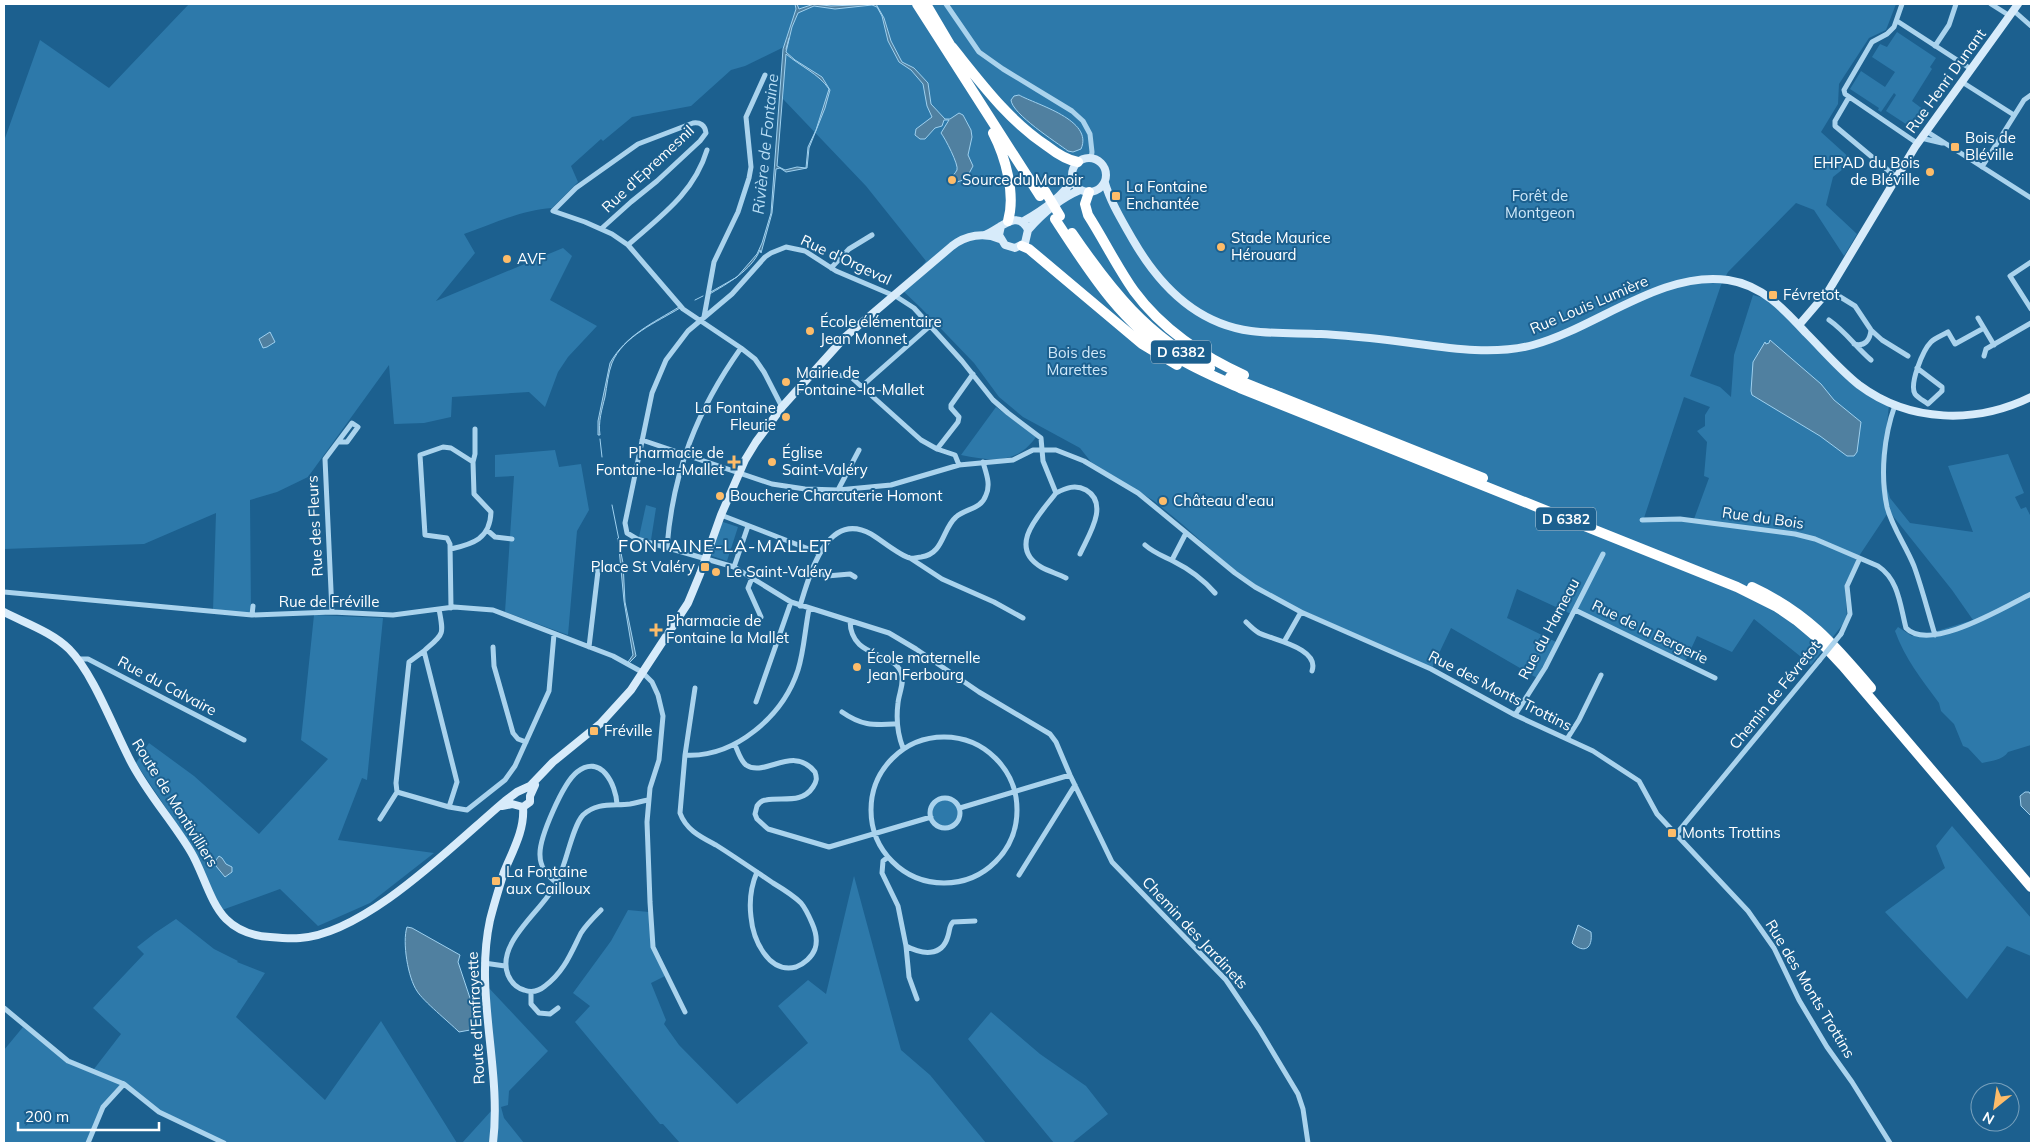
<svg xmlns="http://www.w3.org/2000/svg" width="2035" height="1147" font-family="Mulish,sans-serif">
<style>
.green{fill:#2d79aa;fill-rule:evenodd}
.water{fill:#5080a0;stroke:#9ed0ef;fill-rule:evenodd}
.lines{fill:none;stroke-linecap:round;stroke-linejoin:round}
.stream{stroke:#9ed0ef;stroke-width:1}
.street{stroke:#aad3ed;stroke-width:5}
.secondary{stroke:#d7ebfa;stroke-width:8}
.highway{stroke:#fff;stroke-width:10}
.street-bridge{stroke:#aad3ed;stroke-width:5}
.highway-bridge{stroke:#fff;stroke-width:10}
.poi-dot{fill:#fdbc69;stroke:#1c608f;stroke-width:2}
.labels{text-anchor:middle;stroke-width:4;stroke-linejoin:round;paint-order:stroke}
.shield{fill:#1c608f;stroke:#bbcfdd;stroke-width:1}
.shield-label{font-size:14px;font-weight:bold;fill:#fff}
.street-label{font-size:15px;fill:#fff;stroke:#1c608f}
.poi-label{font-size:15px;fill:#fff;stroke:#1c608f;text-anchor:start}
.park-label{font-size:15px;fill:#d0e9fa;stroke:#1c608f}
.water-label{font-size:16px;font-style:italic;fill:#b6dcf4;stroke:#1c608f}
.quarter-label{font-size:18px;letter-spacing:1px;fill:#fff;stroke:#1c608f}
</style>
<rect width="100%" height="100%" fill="#1c608f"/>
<!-- green -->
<path class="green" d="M189,4h1707l-10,26 -17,8 -30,46 -1,20 -17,28 32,29 -20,16 -7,28 31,29 -13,22 -30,-46 -18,-7 -68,69 -7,13 -31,91 30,11 11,10 3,-42 19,-60 17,5 66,69 22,20 31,16 -7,66 8,27 20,25 63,9 -25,-66 60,-12 16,39 -9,4 6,12 5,-2 5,10v228l-23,7c-5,8 -17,9 -26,11l-14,-15 -5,-2 -9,-22 -13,-13 -2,-8c-17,-23 -35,-46 -44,-72l3,-4 14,9 25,-5 36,-11 -21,-30 -63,-79 -30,45 -14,28 2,35 -36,46 -57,-46 -22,33 -35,-16 -12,26 -110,-54 -4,6 -54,-25 -10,29 49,24 -19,36 -86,-50 -19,40 -137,-61 -40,-22 -19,-13 -54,-48 -28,-23 -63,-39 -11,-14 -57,-31 -24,-20 -25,-34 -53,-55 -19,-18 24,-29 -60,-75 -83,-87 1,-52 -39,19 -14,4 -40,36 -59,11 -29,24 -2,-2 -30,27 7,16 -26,26c-31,2 -59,16 -88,26l11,19 -39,48 127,-53 9,8 -22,44 47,26 -29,31 -10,15 -13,35 -16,-15 -77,5 -1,20 -27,6 -30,1 -5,-59 -81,112 -31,15 -27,8 1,114 -38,-3 3,-98 -72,31 -140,5v-408l36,-101 69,48zM1684,397l26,10 -5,8v11l-8,5 10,11 -3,34 5,2 -15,41 -50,-1z
M1897,32l39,26 -6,9 2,2 -20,32 12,9 -12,18 -26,-17 10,-16 -2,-2 -13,19 -3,-2 1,-2 -29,-19 11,-18 24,16 10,-15 -23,-15 8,-13 7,3z
M996,407l40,30c-20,28 -44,24 -75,18z
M555,450l4,17 22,-3 8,46 -12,21 -9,104 -63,-23 9,-136 -19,1v-22z
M646,505l10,3 -5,32 -12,-3z
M723,522l15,5 -11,34 -15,-5 -1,-3 10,-29z
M314,615l69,3 -16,162 -5,-2 -24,62 96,13 -64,50 -52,23 -38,-37 -58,21 -5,-6 -21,-51 -60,-90 13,-20 45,33 65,58 69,-75 -27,-19z
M931 812a14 14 0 1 1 28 0a14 14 0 1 1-28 0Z
M1952,826l79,92v38l-24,-10 -40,53 -82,-87 60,-44 -9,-22z
M854,876l47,174 29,25 56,68h-306l-17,-19h-3l-85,-102 15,-16 -17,-13 38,-52 17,-31 21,2 3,35 13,29 -14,7 15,37 -2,4 15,21 58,59 71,-61 -30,-37 30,-26 18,14z
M176,919l38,30 24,12 -1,1 28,11 -29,44 89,83 56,-79 76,122h-234l-44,-19 -56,-38 -20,23 -14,34h-85v-93l19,-23 40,29 31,13 27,-35 -28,-26 51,-54 -7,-7 18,-14z
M488,987l60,64 -39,40 -1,14 -7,2 3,11 20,25h-62l30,-33z
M991,1012l49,42 46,32 22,28 -36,29h-18l-86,-104z"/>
<!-- water -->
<path class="water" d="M795,4h2l2,5 15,-5 17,2 45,-2 8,14 7,23 11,21 12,6 14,15 3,21 14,15h5l9,-6 4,2 8,15 1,7 -4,18 5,11 -7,13 -15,5 -2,-4c2,-3 6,-6 8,-10 2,-5 -12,-32 -16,-37l8,-13h-5l-2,6 -7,2 -10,11h-5l-5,-4 1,-6 16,-12 -5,-11 -4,-22 -12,-14 -12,-8 -11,-21 -6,-25 -5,-9 -5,-2 -37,4 -21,-3 -16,7 -6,14 -6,25 9,8 27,17 8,13 -5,18 -16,40 -2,20 -21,4 -6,-4 -4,1 -4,44 -11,40 -1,-3c-9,21 -32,33 -52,45l1,-2 28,-16 20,-23 5,-11 9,-30 12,-164 13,-40zM786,54c14,12 33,20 43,35l-13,41 -8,17 -2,21 -9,-1 -12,3 -8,-4z
M1019,95c18,10 75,25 62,54l-8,3 -5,-1c-12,-9 -56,-37 -57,-51l3,-4z
M679,307l1,1c-23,14 -57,28 -68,55 -4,10 -5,23 -7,34 -3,12 -7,25 -5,38h-2v-14l12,-58c16,-28 43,-40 69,-56z
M270,332l5,10 -8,5 -4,1 -4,-9z
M1770,340l51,44 13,16 27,22 -4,30 -3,4h-7l-27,-20 -68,-41 -1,-4 2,-29 12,-20 1,2 3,-1z
M618,538l5,25 2,39 11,54 -7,7 -1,-1 5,-7 -9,-54z
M2025,792h4l2,3v21l-10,-10 -1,-10z
M219,856l3,2 4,6 6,3v5l-7,5 -9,-11v-6z
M1578,925l13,7c2,17 -7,22 -19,11z
M407,927l5,1 48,27 -2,7 18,54 -1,8 -5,6 -11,2c-10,-10 -36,-31 -42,-41 -9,-13 -15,-49 -10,-64z"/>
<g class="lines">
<!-- stream -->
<path class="stream" d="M786,49l3,-11
M695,300l8,-4
M600,439l2,18
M612,505l7,35"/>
<!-- street -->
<path class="street" d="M946,4l33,48 24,17 69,42 11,10 7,13 2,18 -1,6
M1902,4l-8,23 -7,7 -15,8 -28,48 1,4 72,49
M1991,4l19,12
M2014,11l17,15
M1897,21l74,48
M1935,46l14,-21 7,-21
M1962,82l52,33
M1849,97l-14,24v5l61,51
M1926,131l105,67
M1921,138l21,5
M1982,167l42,-67 7,-5
M601,229l30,-27 26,-21 43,-40 6,-8c-1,-8 -6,-11 -13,-10l-55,21 -62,44 -23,23 32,11 27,12 16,11 55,64 58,39 14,11 9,13 18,35
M628,245c33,-29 66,-52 79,-95
M2031,262l-21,14 21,33
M831,268l18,-19 23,-14
M1829,290l26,16 16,24 11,10 26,16
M704,317l10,-55 24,-50 11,-34 2,-11 -5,-50 19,-42
M1978,318l16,27
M1829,320c16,11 27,27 42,40
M1854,344c11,3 16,-4 17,-14
M1984,356l2,-7 45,-26
M1917,368l25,19v4l-14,13c-4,-3 -10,-6 -13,-10 -6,-10 8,-44 16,-52 4,-4 12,-7 17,-10l7,12 29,-16
M815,369c7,6 27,5 37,9l69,62 16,9 18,6 4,10
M862,386l68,-60
M1895,405c-11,31 -15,69 -8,102 5,20 19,39 27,59 8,22 14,46 21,69
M642,440l130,44 33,5 33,1 53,-5 68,-20 54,-5 20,-10h23l28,11 54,32 97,80 20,14 46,25 130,57 84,46 78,36 46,30 18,33 91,97 26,37 25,52 28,47 25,35 38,61
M937,449l21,-27 1,-5 -8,-9v-3l22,-31
M473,462l2,-8v-25
M838,490l21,-40
M1056,493c10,-5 19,-9 30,-3 24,14 2,46 -6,64
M721,515l98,38
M1642,520l38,-1 115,15 20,5 63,27c21,14 22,39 28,62 24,25 100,-22 125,-34
M487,530l8,7 17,2
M1145,545c9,8 18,11 28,16 16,8 30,18 42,32
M667,547c6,-76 30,-137 74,-199
M451,549c22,-5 39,-10 40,-37l-17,-18 -1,-32 -22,-14 -8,-1 -23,8 5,80 22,3 3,6 1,64
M910,558l32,21 52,23 29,16
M1172,560l14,-27
M734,567l14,-41
M811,570l16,6 23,-2 5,3
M752,578l-4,10 13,29
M1066,578c-8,-4 -18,-7 -25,-11 -35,-21 0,-54 15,-74l-13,-32 -2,-23 -33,-25 -15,-13 -31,-39 -48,-53 -17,-11 -61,-26 -31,-20 -19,-4 -15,6 -6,4 -33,37 -44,37 -22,29 -14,33 -27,130 2,10 10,6 97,28 57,35 98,31 27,16 63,43 71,42 6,8 14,33 42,87 114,118 33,49 39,65 5,15 5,34
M4,592l248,23 80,-3 61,3 61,-8 39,3 120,46 29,16 10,10 6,13 5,21 -4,44 -9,28 -3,34 3,80 3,45 32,65
M800,606c9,-29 26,-97 71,-72 9,5 29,22 39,24 2,1 8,-1 11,-1 23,-3 21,-28 35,-40 10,-9 25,-7 30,-22 5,-11 0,-22 -3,-33
M439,609c5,27 5,24 -15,42l33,131 -8,25
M1575,610l140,68
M332,612l-7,-153 27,-36 6,4 -11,15h-9
M252,615l1,-9
M850,621c1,38 41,29 51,51 4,10 -2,21 -3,31 -2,16 -1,30 5,45
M1246,622c4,4 8,8 13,11 14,7 61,15 53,38
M1841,634l9,-20 -3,-28 12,-26
M1284,642l17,-30
M493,647l1,19 19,67 5,6 8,3
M589,647l9,-76 -5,-6
M78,659h10l156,81
M695,688l-10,67 -5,58c6,17 21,24 36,32 19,12 38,25 57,38 10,6 20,12 28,20 5,6 8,13 11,20 4,9 6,17 3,26 -3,8 -11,15 -19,18 -28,7 -43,-28 -45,-50 -2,-16 0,-31 6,-45
M756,702l35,-100
M842,712c20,14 31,13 54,12
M1515,715l30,-47 58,-114
M871 810a73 73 0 1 1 146 0a73 73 0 1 1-146 0Z
M1567,739l12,-19 22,-45
M735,745c3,6 5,15 11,20 19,13 47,-21 69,7 2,6 2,9 -2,15 -11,17 -30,10 -47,13 -4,0 -7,3 -9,6l-2,8 2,5 11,10 61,18 102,-30
M685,755c50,3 98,-39 113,-85 6,-19 7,-41 11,-61
M397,792l-1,-9 13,-121 15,-11
M930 813a15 15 0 1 1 30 0a15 15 0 1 1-30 0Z
M960,808l110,-33
M380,819l17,-27 52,15 18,3 38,-30 10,-14 34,-75 5,-57
M1677,833l142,-172
M888,857l-5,4 -1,12 16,33 8,40 3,31 8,22
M1019,875l56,-90
M557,883c-9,-6 -17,-16 -17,-28 -1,-17 23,-72 37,-83 24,-19 39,13 40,32
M601,910c-7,7 -15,15 -20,23 -10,20 -17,39 -36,53 -6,5 -13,7 -21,4 -7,-2 -13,-8 -16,-15 -13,-33 36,-65 49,-93 9,-17 15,-55 26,-67 14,-13 30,-9 47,-11 6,-1 12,-3 18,-4
M906,946c15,8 36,12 42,-10 2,-6 1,-10 5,-14l22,-1
M484,963l21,3
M531,992v12l8,9 11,1 8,-6
M4,1008l64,53 56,23 35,28 65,31
M88,1143l15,-36 21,-23"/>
<!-- secondary -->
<path class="secondary" d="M1072 175a17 17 0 1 1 34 0a17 17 0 1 1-34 0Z
M1105,183c6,21 18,39 28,57 26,45 64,84 118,91 23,3 47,2 70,3 19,1 39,3 58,5 49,5 106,19 154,6 63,-17 129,-75 195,-65 34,5 56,29 78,53 17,17 34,37 53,52 51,38 117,39 172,12
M1022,222c18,-10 40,-24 51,-43
M1028,230c14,-16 33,-32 52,-40
M985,235c15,-6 33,-27 43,-5l-3,13 -10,5 -10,-3 -6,-10 2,-9
M1799,325l30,-35 86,-143 103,-143
M4,612c21,11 48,20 65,37 24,24 44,78 60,109 16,33 43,62 62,94 12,20 19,51 35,67 12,12 28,17 44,18 10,1 21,2 30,1 66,-4 155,-95 205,-137l12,-9 13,-6 23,-24 48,-39 30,-33 57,-87 12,-29 21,-59 24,-55 11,-18 26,-35 63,-70 107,-91c14,-11 32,-14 48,-7
M502,806l10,-2 11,3
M523,807l7,-5v-6l5,-11
M493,1143c9,-74 -19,-149 -3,-223 4,-16 9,-32 14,-48 8,-20 21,-42 19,-65"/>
<!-- highway -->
<path class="highway" d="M917,4l123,192
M926,4l26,44
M952,47c29,36 56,73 95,99 9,7 19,14 31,16
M993,133c12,23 23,61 15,88
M1089,192l-4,12 3,11c16,25 29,52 46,76 27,37 69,66 110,84
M1055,219c34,52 66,104 120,137 20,13 43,22 65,32l497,199 40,20 19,13 19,16 28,30 188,221
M1072,233c39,57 75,103 138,135
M1022,246l7,3 113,95 35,21
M1230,377l253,101
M1752,587c54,25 81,56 119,101"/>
<!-- street-bridge -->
<path class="street-bridge" d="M1819,661l22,-27"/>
<!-- highway-bridge -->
<path class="highway-bridge" d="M1045,191l15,25"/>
</g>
<!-- markers -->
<g class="poi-dot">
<rect x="1950" y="142" width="10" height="10" rx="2.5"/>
<circle cx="1930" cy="172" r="5"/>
<circle cx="952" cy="180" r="5"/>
<rect x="1111" y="191" width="10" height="10" rx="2.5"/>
<circle cx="1221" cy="247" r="5"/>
<circle cx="507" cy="259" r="5"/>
<rect x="1768" y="290" width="10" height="10" rx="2.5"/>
<circle cx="810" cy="331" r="5"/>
<circle cx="786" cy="382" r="5"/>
<circle cx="786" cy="417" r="5"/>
<path d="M731.5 454.5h5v5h5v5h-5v5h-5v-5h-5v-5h5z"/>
<circle cx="772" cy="462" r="5"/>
<circle cx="720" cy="496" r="5"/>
<circle cx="1163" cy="501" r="5"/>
<rect x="700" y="562" width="10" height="10" rx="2.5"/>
<circle cx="716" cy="572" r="5"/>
<path d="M653.5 622.5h5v5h5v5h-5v5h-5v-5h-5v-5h5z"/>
<circle cx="857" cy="667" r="5"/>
<rect x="589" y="726" width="10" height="10" rx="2.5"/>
<rect x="1667" y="828" width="10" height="10" rx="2.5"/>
<rect x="491" y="876" width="10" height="10" rx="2.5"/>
</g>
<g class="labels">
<!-- shield labels -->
<g class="shield">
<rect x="1151" y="340.5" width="60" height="23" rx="4"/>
<rect x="1536" y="507.5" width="60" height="23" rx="4"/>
</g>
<g class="shield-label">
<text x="1181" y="357">D 6382</text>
<text x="1566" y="524">D 6382</text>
</g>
<!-- street labels -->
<g class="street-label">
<text transform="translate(1946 81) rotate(-54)" y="5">Rue Henri Dunant</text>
<text transform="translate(648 169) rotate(-43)" y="5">Rue d'Epremesnil</text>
<text transform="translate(846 260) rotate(25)" y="5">Rue d'Orgeval</text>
<text transform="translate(1589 305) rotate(-23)" y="5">Rue Louis Lumière</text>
<text transform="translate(1763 518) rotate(8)" y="5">Rue du Bois</text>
<text transform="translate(315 526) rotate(-93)" y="5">Rue des Fleurs</text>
<text x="329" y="607">Rue de Fréville</text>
<text transform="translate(1549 629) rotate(-62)" y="5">Rue du Hameau</text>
<text transform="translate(1650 632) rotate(26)" y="5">Rue de la Bergerie</text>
<text transform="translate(167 686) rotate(28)" y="5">Rue du Calvaire</text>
<text transform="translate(1500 691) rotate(27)" y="5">Rue des Monts Trottins</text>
<text transform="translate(1775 695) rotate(-51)" y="5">Chemin de Févretot</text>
<text transform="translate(175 803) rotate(58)" y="5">Route de Montivilliers</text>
<text transform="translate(1195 933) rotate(47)" y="5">Chemin des Jardinets</text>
<text transform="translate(1810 989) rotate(59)" y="5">Rue des Monts Trottins</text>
<text transform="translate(476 1018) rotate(-93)" y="5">Route d'Emfrayette</text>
</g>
<!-- poi labels -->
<g class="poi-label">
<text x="1965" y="143">Bois de<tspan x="1965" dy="17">Bléville</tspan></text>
<text x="1920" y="168" text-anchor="end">EHPAD du Bois<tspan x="1920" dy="17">de Bléville</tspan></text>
<text x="962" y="185">Source du Manoir</text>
<text x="1126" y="192">La Fontaine<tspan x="1126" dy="17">Enchantée</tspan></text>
<text x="1231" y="243">Stade Maurice<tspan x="1231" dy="17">Hérouard</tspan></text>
<text x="517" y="264">AVF</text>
<text x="1783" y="300">Févretot</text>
<text x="820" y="327">École élémentaire<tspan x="820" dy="17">Jean Monnet</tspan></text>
<text x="796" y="378">Mairie de<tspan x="796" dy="17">Fontaine-la-Mallet</tspan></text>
<text x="776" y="413" text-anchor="end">La Fontaine<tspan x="776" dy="17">Fleurie</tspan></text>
<text x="724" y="458" text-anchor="end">Pharmacie de<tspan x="724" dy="17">Fontaine-la-Mallet</tspan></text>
<text x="782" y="458">Église<tspan x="782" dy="17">Saint-Valéry</tspan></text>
<text x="730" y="501">Boucherie Charcuterie Homont</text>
<text x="1173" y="506">Château d'eau</text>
<text x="695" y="572" text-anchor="end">Place St Valéry</text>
<text x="726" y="577">Le Saint-Valéry</text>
<text x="666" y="626">Pharmacie de<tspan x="666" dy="17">Fontaine la Mallet</tspan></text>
<text x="867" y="663">École maternelle<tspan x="867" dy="17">Jean Ferbourg</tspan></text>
<text x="604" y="736">Fréville</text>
<text x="1682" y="838">Monts Trottins</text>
<text x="506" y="877">La Fontaine<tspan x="506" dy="17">aux Cailloux</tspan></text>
</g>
<!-- park labels -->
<g class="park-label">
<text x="1540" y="201">Forêt de<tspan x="1540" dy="17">Montgeon</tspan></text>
<text x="1077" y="358">Bois des<tspan x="1077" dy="17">Marettes</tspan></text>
</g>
<!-- water labels -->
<g class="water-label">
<text transform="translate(765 144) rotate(-84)" y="6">Rivière de Fontaine</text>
</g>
<!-- quarter labels -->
<g class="quarter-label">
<text x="725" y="552">FONTAINE-LA-MALLET</text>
</g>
</g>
<!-- border -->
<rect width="2035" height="1147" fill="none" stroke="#ffffff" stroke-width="10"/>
<!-- north arrow -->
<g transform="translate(1995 1107) rotate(210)"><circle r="24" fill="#1c608f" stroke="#77a0bc"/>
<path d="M0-4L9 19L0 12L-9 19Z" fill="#fdbc69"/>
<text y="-8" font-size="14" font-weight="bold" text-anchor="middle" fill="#ffffff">N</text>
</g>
<!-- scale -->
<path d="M18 1122v8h141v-8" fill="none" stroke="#ffffff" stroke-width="2.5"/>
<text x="25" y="1122" font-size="15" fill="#ffffff" stroke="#1c608f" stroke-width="4" paint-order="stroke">200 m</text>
</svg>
